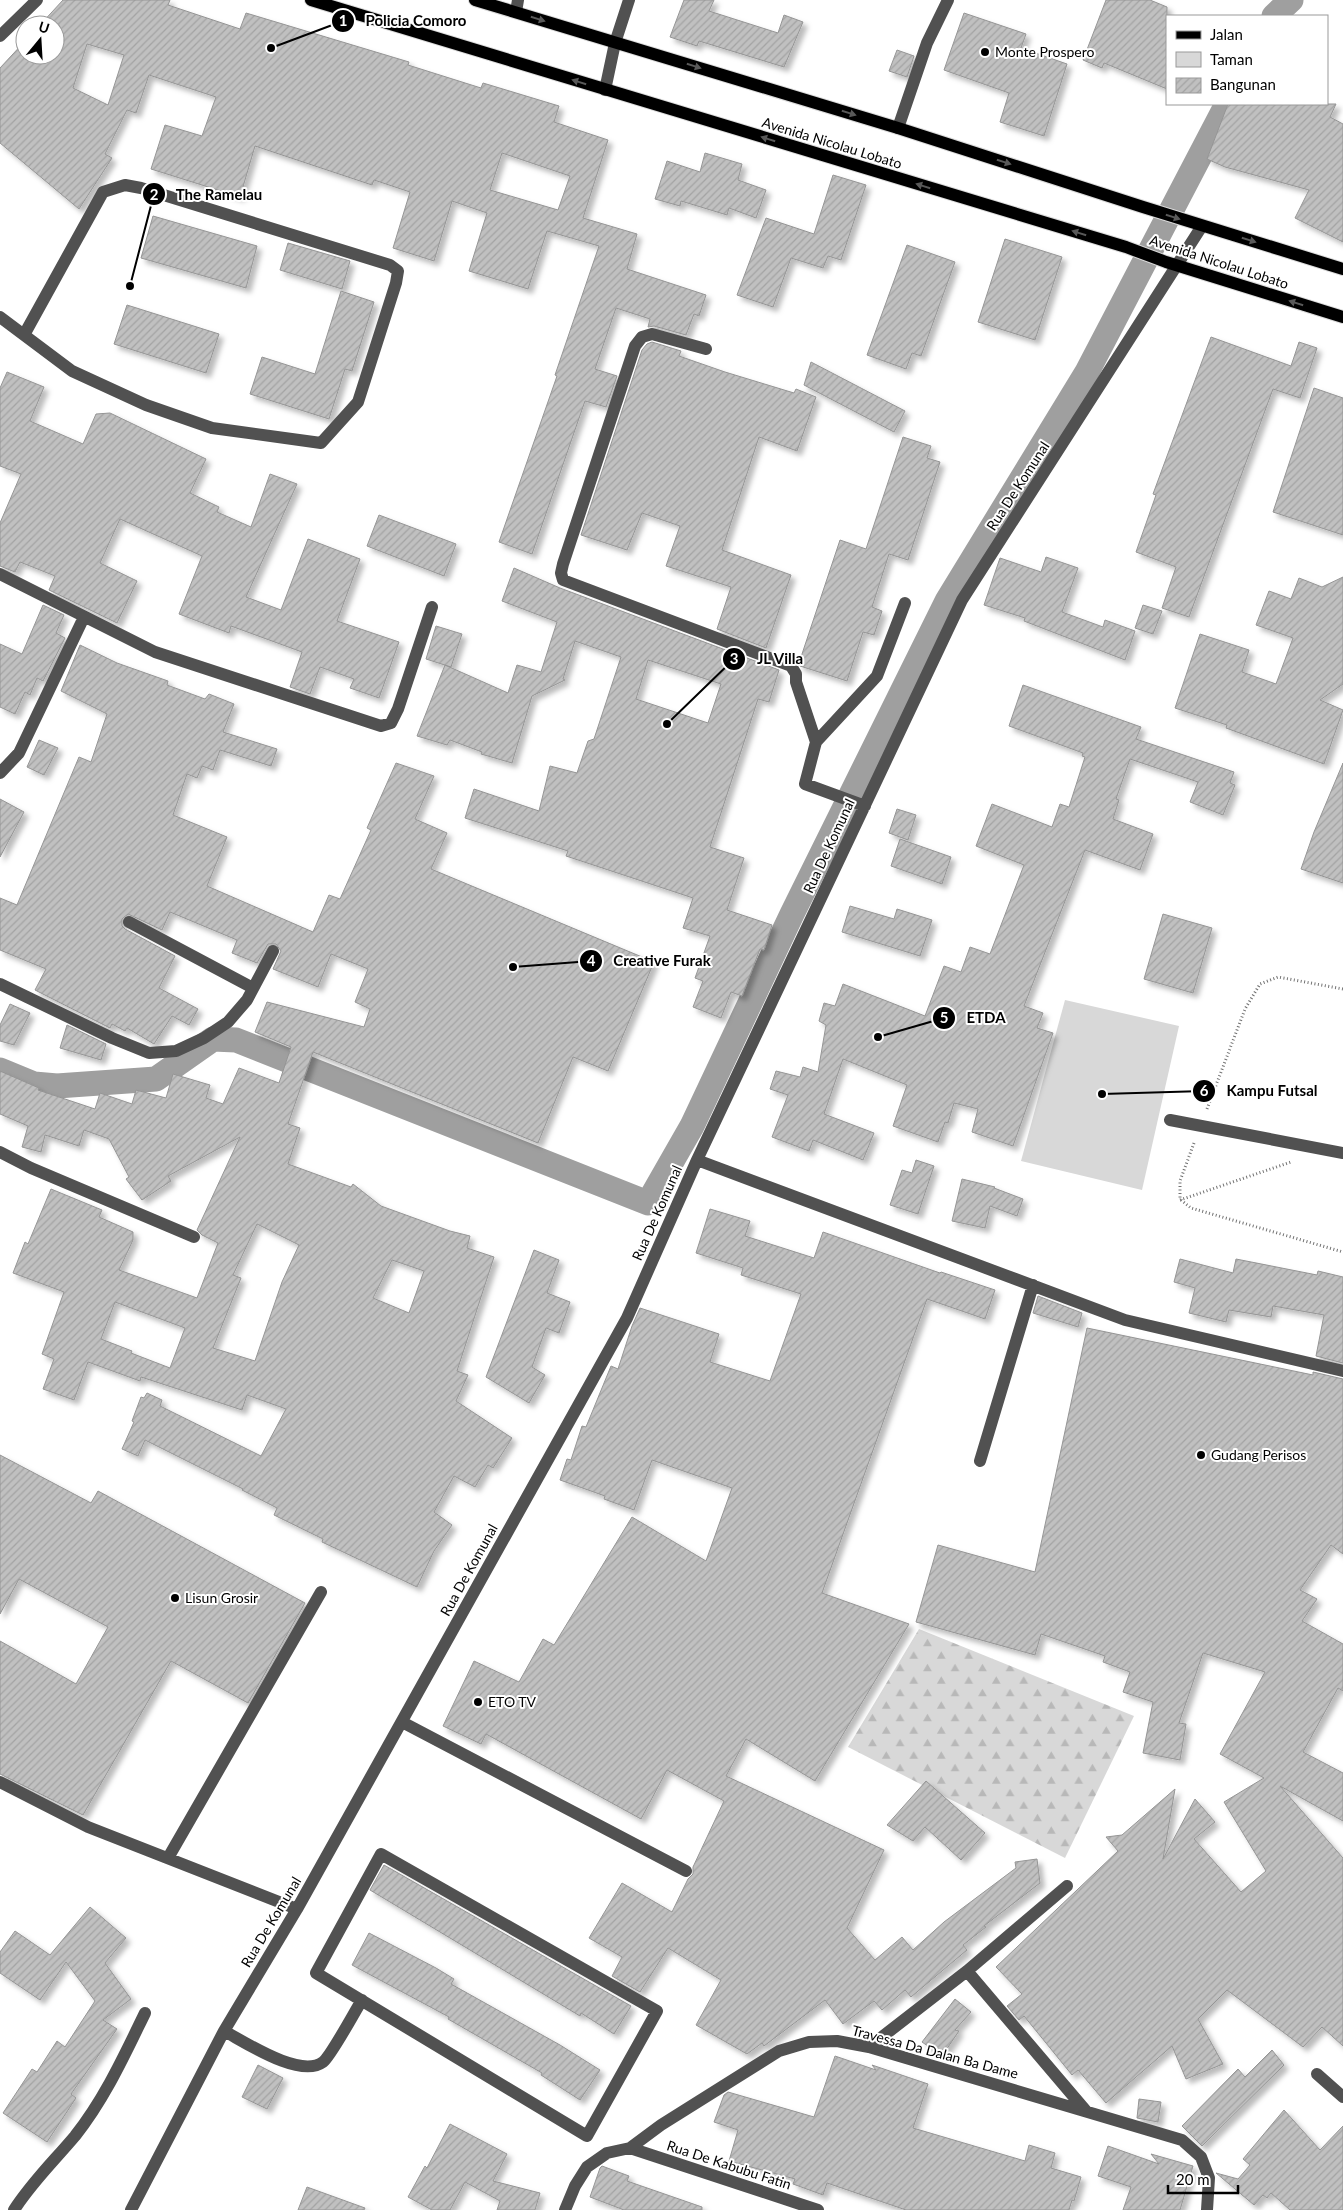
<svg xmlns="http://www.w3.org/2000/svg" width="1343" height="2210" font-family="Lato,sans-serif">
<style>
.green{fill:#d8d8d8}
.forest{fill:url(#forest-firs)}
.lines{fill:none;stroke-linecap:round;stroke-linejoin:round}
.canal{stroke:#9f9f9f;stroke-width:25}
.building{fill:url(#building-hatch);stroke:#959595;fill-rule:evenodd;filter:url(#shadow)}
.major-casing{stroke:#dbdbdb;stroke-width:14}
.path{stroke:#737373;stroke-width:3;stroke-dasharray:1 2.5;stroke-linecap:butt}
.minor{stroke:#515151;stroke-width:12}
.major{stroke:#000;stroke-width:12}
.oneway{fill:#595959}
.poi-dot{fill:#000;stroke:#fff;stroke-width:2}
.labels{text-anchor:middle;stroke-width:4;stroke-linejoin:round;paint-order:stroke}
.poi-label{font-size:14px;fill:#000;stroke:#fff;text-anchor:start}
.street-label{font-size:14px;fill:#000;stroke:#fff}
.leader{fill:none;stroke:#000;stroke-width:2}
.callout-dot{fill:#000;stroke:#fff;stroke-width:2}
.mark-label{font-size:15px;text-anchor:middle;font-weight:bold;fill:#fff}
.callout-label{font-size:15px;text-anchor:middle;font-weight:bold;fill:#000;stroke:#fff;stroke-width:4;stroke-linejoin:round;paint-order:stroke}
</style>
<defs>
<pattern id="forest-firs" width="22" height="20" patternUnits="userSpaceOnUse" patternTransform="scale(1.25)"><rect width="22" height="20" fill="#d8d8d8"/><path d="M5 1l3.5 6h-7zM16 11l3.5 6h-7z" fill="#b8b8b8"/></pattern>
<pattern id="building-hatch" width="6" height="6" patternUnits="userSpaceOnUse" patternTransform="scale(1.25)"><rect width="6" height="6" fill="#c0c0c0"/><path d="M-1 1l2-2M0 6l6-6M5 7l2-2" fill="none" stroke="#a3a3a3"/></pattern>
<filter id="shadow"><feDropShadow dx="4.5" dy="4.5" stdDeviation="2.5" flood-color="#0004"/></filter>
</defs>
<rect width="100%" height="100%" fill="#fff"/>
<!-- green -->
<path class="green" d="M1065,1000l114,26 -37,164 -121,-29z"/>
<!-- forest -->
<path class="forest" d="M919,1629l215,87 -69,142 -217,-111z"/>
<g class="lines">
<!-- canal -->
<path class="canal" d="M1274,16l17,-16
M0,1070l34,14 23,2 99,-7 57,-40 23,1 412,163 44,-77 100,-212 155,-313 140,-229 140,-268"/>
</g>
<!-- building -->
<path class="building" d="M63,0h107l-2,5 72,24 6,-16 163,49 -1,3 73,23 2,-5 76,23 -5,16 54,18 -25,78 54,16 -10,35 79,26 -7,21 -5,-2 -8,21 -32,-9 -6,1 2,-8 -34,-11 -21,61 22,7 -11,31 -21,-6 -53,153 -33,-12 58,-166 -2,-1 44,-129 -52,-15 -19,58 -59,-18 18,-58 -35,-12 -18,60 -41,-13 17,-56 -36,-12 -2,5 -117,-39 -15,51 -89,-28 14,-44 37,11 14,-39 -67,-22 -13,38 -9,-3 -22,44 7,4 -33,51 -79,-66v-75l25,-27v14h30v-30h-15zM87,44l37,11 -16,50 -35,-17zM502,153l68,23 -12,34 -68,-20z
M684,0h30l-5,11 69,22 6,-18 19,7 -19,45 -85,-26 -2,5 -27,-9z
M1106,0h44l17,7v82l-63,-26 -2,5 -19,-8z
M964,13l62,21 -5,14 46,16 -23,72 -44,-14 9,-29 -65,-23z
M897,50l17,6 -7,21 -18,-6z
M1228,104h108l-6,13 13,7v118l-48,-24 14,-28 -84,-23 -18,-8z
M705,153l37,11 -4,16 28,10 -10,28 -27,-10 -2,7 -46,-14 -1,5 -25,-7 12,-38 33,11z
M833,175l33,10 -25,75 -13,-4 -5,12 -32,-10 -18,49 -36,-12 29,-77 48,16z
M153,216l104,30 -11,42 -105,-30z
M1005,239l57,18 -27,83 -57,-18z
M288,243l62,18 -8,28 -62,-19z
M907,245l48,17 -34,94 -9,-3 -6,16 -39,-14z
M341,291l33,11 -22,69 -7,-2 -16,50 -79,-25 12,-37 53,17z
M127,305l92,29 -13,39 -92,-29z
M1211,337l80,29 8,-24 18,6 -17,50 -27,-9 -84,228 -27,-9 14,-41 -40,-15 20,-57 -3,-1z
M652,342l29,9 -2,5 46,16 69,21 2,-4 20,8 -19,54 -38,-14 -37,113 69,25 -25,73 -49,-19 14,-42 -65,-21 14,-40 -38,-13 -15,37 -46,-15 61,-185 5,-6z
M811,362l94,49 -11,21 -90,-47z
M7,372l37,15 -14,34 53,23 13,-30 14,-1 96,46 -16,34 29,14 -2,5 34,15 19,-53 27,10 -51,113 35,13 27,-71 52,20 -23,62 62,21 -20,56 -29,-10 4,-9 -34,-12 -10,27 -20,-7 12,-35 -71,-26 -2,7 -50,-19 23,-58 -82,-37 -20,44 37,18 -20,42 -68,-33 6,-14 -35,-14 -5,10 -15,-6v-43l21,-49 -21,-8v-78z
M1314,388l29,10v137l-70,-23z
M903,437l28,9 -4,12 13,4 -32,98 -19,-6 -17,53 10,4 -8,24 -11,-3 -16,49 -47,-15 -1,-3 41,-123 26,9z
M379,515l77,29 -12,32 -77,-30z
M1046,557l32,11 -16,44 41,15 2,-7 30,11 -10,29 -101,-39 1,-3 -41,-13 16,-47 41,14z
M514,568l46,20 219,82 -10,32 -11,-3 -48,148 34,11 -17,52 45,15 -8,25 -4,-1 -18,47 -11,-4 -10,26 -28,-11 10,-26 -8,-3 15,-42 -27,-8 10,-30 -127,-42 2,-5 -103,-33 9,-29 65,22 11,-45 27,7 11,-32 6,-2 27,-82 -46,-16 -12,38 2,1 -33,16 -20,67 -31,-9 1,-2 -32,-12 -3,5 -30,-9 28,-71 63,28 9,-28 24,7 16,-50 -55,-21zM648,660l73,24 -13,39 -72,-24z
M1343,577v107l-23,16 23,10 -19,54 -98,-36 1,-3 -52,-17 25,-74 49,16 -7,22 34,12 17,-46 -37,-13 13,-34 22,8 8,-21 23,9z
M43,605l21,10 -8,18 9,5 -22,43 -6,-3 -7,17 -5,-3 -10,22 -15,-7v-63l22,10z
M1143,605l19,6 -9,23 -18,-6z
M436,626l26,8 -11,33 -25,-8z
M80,645l37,18 51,18 -1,4 38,14 4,-5 25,10 -11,28 54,17 -6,17 -51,-16 -7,20 -11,-4 -5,12 -10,-4 -14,41 54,22 -20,49 106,46 16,-37 11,4 31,-69 -4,-2 29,-65 38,13 -19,43 32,14 -16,36 223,93 -46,109 -35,-14 -35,86 -225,-91 -25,72 12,4 -12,36 63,23 2,-3 28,22 69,25 20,5 -3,12 27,9 -37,114 11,4 -12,26 56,37 -19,30 -5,-3 -13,22 -21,-11 -20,36 18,13 -18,26 -17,36 -95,-45 1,-3 -49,-24 3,-7 -35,-18 1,-1 -98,-49 -7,16 -16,-7 12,-27 -2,-1 9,-24 3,1 3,-5 15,7 -2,6 101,50 25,-47 -39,-14 -5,15 -101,-33 -1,4 -52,-19 -14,38 -31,-11 11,-30 -12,-5 22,-62 -51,-19 12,-31 3,2 23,-55 51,21 -3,7 34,15v8l-14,30 78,28 21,-55 -16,-8 -5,-5 43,-93 -72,39 3,5 -29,19 -16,-21 3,-2 -20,-38 -25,-9 -5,16 -34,-11 -4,17 -19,-5 6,-21 -28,-12v-43l39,17 -1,2 57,19 5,-16 32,11 4,-14 30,8 7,-24 37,11 -4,13 17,6 16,-36 40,15 12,-36 -36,-15 12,-30 97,25 6,-18 -15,-7 13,-33 -37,-15 -13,33 -45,-18 8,-18 -5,-7h-8l-11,19 -25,-10 5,-13 -67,-28 -8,18 -34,-16 -6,5v7l3,3 50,27 -16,32 39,21 -9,16 -17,-9 -18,28 -27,-16 -2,3 -13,-7 -2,4 -75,-38 11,-21 -46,-19v-52l17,7 62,-148 12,5 16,-48 -46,-23zM257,1224l42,21 -17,37 -27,79 -42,-13 28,-70 -8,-3zM392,1260l32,11 -15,42 -36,-15zM115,1302l70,26 -15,40 -39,-15 1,-2 -31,-12z
M1023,685l118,42 -5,12 98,33 -4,11 5,2 -12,30 -33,-13 8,-20 -68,-23 -14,40 3,1 -6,19 40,15 -13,36 -55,-20 -61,156 19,7 -6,15 16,5 -40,113 -41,-14 6,-23 -24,-6 -6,20 -3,-1 -7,20 -45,-16 14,-41 -64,-26 -19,55 50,19 -11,27 -50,-20 -4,11 -37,-14 16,-42 -18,-6 6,-18 24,6 3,-10 15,5 8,-47 -7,-4 5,-18 11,3 8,-22 82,32 19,-50 17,6 9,-25 20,7 34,-89 -48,-19 16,-42 60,23 8,-23 9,3 16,-50 -3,-1 1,-3 -74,-27z
M39,740l19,8 -14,27 -17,-8z
M1343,763v120l-42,-14 13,-37z
M0,799l24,13 -24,45z
M897,809l19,6 -8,25 -19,-7z
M900,839l51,18 -9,27 -51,-18z
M850,906l44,13 3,-10 35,11 -12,36 -78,-24z
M1163,914l49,14 -19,65 -49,-14z
M10,1004l20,9 -16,32 -14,-4v-16z
M67,1025l39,19 -5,16 -41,-12z
M916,1160l18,6 -16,48 -28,-9 12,-35 10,3z
M962,1179l33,8 -1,1 29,11 -6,17 -27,-10 -5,22 -33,-7z
M710,1209l40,12 -5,15 69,22 9,-26 117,41 1,-1 54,18 -10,29 -58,-20 -105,294 87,31 -94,157 -69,-42 -20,37 158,74 -37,78 28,32 27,-23 11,13 31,-28 72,-54 -1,-6 22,-3 3,24 -56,43 2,1 -23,18 4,5 -56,47 -6,-7 -23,20 -8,-9 -31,23 -18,-24 -61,46 -2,-3 -15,11 -51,-29 25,-45 -53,-32 -28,44 -28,-16 10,-19 -33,-19 33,-55 50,29 16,-33 5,-5v-7l31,-66 -57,-31 -26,49 -155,-85 -5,10 -38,-18 31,-65 45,21 24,-43 11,6 78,-128 74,44 26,-73 -80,-28 -18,50 -30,-11 1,-3 -45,-16 7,-21 4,1 11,-34 4,1 25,-61 7,3 14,-43 8,-18 79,26 -9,28 60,19 31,-87 -60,-19 2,-7 -47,-15z
M534,1250l25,10 -12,33 23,9 -11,31 -13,-5 -14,39 13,8 -16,28 -43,-26z
M1180,1259l53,14 3,-14 81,16 1,-4 25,6v86l-27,-7 8,-41 -51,-9 -2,11 -42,-7 -3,12 -37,-9 6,-25 -21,-6z
M1038,1296l44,17 -4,14 -45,-14z
M1087,1328l226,47v-3l30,7v175l-12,-9 -31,45 17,9 -15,22 41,23v47l-5,-3 -35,64 40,21v48l-63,-35 63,72v188l-21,-19 -19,20 -76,-57 -29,29 25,45 -37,15 -14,-33 -66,57 -28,-33 -6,5 -48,-59 -5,4 -12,-14 15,-12 -26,-27 122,-116 -12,-14 16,-2 53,-46 -12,70 32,-60 20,23 -21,17 47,53 25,-21 -42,-69 40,-24 -44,-24 45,-82 -62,-19 -24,70 7,1 -6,36 -37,-7 10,-51 -30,-10 7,-20 -27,-10 2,-6 -64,-22 -6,21 -119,-33 22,-77 97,27z
M0,1455l91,48 7,-12 207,112 -57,100 -77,-42 -88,154 -83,-41v-133l76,43 32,-57 -89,-48 -19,35z
M926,1781l59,52 -24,27 -36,-33 -12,14 -26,-16z
M384,1865l247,141 -17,28 -33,-21 -1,3 -210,-126z
M90,1907l36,31 -21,25 26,36 -28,21 14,9 -46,65 5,4 -29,44 -44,-29 29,-44 5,3 20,-31 8,6 30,-46 -29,-39 -26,38 -40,-27v-21l15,-21 35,24z
M369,1933l67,35 18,11 -3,5 109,61 40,25 -20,30 -39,-25 1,-2 -94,-54 1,-2 -97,-52z
M955,1999l16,13 -16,18 4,1 -17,25 -20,-14z
M1272,2050l12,15 -82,81 -20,-20 56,-57 7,8z
M835,2056l41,14 -4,-5 56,19 -15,44 112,33 4,-16 26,8 -4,15 30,9 -7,24 -2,-1 -3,10h-163l-79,-27 -4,12 -30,-11 2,-5 -66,-18 9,-31 -24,-8 10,-27 4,-3 86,25z
M258,2065l25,13 -16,31 -25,-12z
M1139,2099l22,3 -3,20 -21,-4z
M1284,2110l36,40 23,-24v84h-53l-19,-17 -4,5 -4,-3 -9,10 -38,-32 22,6 12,-14 -7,-6z
M450,2124l57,30 -14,27 47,12 -5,17h-38l3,-9 -35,-19 -15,28h-18l-24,-13 17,-31 2,2z
M1108,2146l51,18 -8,-10 42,12 -13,44h-57l8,-23 -33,-11z
M602,2166l27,10 -2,5 75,26v3h-78l-34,-13 10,-29z
M307,2187l58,21 -1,2h-66z"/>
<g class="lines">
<!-- major casing -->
<g class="major-casing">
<path id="major" d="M311,0l815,247 40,15 177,55
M475,0l423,128 245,79 200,62"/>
</g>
<!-- path -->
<path class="path" d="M1207,1109l38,-100 15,-25 18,-7 65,12
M1194,1143l-14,38v19l111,-38
M1181,1200l10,8 152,44"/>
<!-- minor -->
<path class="minor" d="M516,12l2,-12
M0,36l37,-36
M605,90l10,-47 14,-43
M898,128l29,-85 21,-43
M0,317l72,54 74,34 66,23 109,15 37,-41 38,-119 2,-12 -8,-6 -249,-77 -16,-3 -22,7 -79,143
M706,349l-54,-15 -10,3 -7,9 -72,218 -2,9 2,7 228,86 5,8v8l20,60 -11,42 60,22
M0,574l155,78 226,74 10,-3 7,-14 34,-102
M816,742l61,-66 28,-73
M0,773l19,-20 65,-136
M129,922l124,66
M0,984l112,54 37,15 27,-2 28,-13 24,-16 19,-22 26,-49
M1170,1120l173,33
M0,1152l31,16 163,69
M697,1160l428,160 218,51
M980,1461l53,-176
M402,1722l284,149
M0,1782l88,45 209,82
M381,1854l276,157 -70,125 -271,-163z
M168,1858l153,-266
M967,1971l119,140
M224,2031c21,11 76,48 99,31 8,-6 32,-51 39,-62
M869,2047l98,-76 100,-85
M1317,2074l26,23
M630,2148l188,62
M14,2210c18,-28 40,-49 61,-74 30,-38 49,-80 70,-123
M131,2210l93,-179 73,-122 330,-591 70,-158 265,-560 240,-374
M565,2210l10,-24 12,-19 20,-14 23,-5 31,-23 118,-74 30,-9 28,-1 32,6 313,93 19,17 8,21 -2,32"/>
<!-- major -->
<use href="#major" class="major"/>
</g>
<!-- one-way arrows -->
<defs><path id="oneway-solid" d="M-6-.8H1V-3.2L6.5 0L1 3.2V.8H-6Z" transform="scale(1.25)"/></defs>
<g class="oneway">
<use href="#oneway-solid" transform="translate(538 19) rotate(17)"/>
<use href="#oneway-solid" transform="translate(694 66) rotate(17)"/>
<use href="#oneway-solid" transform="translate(579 82) rotate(-163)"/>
<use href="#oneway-solid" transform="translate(849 113) rotate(17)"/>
<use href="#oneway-solid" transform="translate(768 139) rotate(-163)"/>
<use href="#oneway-solid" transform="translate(1004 162) rotate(18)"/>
<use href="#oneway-solid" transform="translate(923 186) rotate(-163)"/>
<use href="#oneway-solid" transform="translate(1173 217) rotate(17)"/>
<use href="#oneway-solid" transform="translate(1079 233) rotate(-163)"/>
<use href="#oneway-solid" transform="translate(1249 240) rotate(17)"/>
<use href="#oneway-solid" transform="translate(1296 303) rotate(-163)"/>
</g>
<!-- markers -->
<g class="poi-dot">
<circle cx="985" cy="52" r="5"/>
<circle cx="1201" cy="1455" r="5"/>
<circle cx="175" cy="1598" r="5"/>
<circle cx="478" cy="1702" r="5"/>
</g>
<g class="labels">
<!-- poi labels -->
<g class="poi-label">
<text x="995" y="57">Monte Prospero</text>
<text x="1211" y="1460">Gudang Perisos</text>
<text x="185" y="1603">Lisun Grosir</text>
<text x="488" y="1707">ETO TV</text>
</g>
<!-- street labels -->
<g class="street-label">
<text transform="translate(832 143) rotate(17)" y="5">Avenida Nicolau Lobato</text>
<text transform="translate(1219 262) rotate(18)" y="5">Avenida Nicolau Lobato</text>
<text transform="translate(1018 486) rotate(-57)" y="5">Rua De Komunal</text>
<text transform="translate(829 846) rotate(-65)" y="5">Rua De Komunal</text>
<text transform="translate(657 1213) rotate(-66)" y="5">Rua De Komunal</text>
<text transform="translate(469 1570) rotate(-61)" y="5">Rua De Komunal</text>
<text transform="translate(271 1922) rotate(-59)" y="5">Rua De Komunal</text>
<text transform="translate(935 2052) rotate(15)" y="5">Travessa Da Dalan Ba Dame</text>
<text transform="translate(729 2165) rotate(18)" y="5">Rua De Kabubu Fatin</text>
</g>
</g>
<!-- callouts -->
<path class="leader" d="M271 48L343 21M130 286L154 194M667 724L734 659M513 967L591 961M878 1037L944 1018M1102 1094L1204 1091"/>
<g class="callout-dot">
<circle cx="271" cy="48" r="5"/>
<circle cx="130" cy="286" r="5"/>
<circle cx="667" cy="724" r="5"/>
<circle cx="513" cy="967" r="5"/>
<circle cx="878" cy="1037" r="5"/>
<circle cx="1102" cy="1094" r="5"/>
<circle cx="343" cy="21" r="12"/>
<circle cx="154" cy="194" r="12"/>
<circle cx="734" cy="659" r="12"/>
<circle cx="591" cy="961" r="12"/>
<circle cx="944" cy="1018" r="12"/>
<circle cx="1204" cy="1091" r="12"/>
</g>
<g class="mark-label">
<text x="343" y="26">1</text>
<text x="154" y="200">2</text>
<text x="734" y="664">3</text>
<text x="591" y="966">4</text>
<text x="944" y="1023">5</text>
<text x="1204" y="1096">6</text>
</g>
<g class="callout-label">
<text x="416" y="26">Policia Comoro</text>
<text x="219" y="200">The Ramelau</text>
<text x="780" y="664">JL Villa</text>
<text x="662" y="966">Creative Furak</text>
<text x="986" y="1023">ETDA</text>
<text x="1272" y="1096">Kampu Futsal</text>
</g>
<!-- legend -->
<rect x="1166" y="15" width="162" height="90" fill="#ffffff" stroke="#999999"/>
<rect x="1176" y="31" width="25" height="8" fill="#000000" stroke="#999999"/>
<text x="1210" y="40" font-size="15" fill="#000000">Jalan</text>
<rect x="1176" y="52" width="25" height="15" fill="#d8d8d8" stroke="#999999"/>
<text x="1210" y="65" font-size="15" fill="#000000">Taman</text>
<rect x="1176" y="78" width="25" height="15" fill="url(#building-hatch)" stroke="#999999"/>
<text x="1210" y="90" font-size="15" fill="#000000">Bangunan</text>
<!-- north arrow -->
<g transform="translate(40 40) rotate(18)"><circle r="24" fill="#ffffff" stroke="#999999"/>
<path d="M0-4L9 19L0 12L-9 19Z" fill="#000000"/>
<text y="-8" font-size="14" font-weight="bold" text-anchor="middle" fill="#000000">U</text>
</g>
<!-- scale -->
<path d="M1168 2185v8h70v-8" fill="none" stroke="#000000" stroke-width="2.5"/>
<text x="1176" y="2185" font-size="15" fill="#000000" stroke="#ffffff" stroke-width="4" paint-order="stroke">20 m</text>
</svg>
